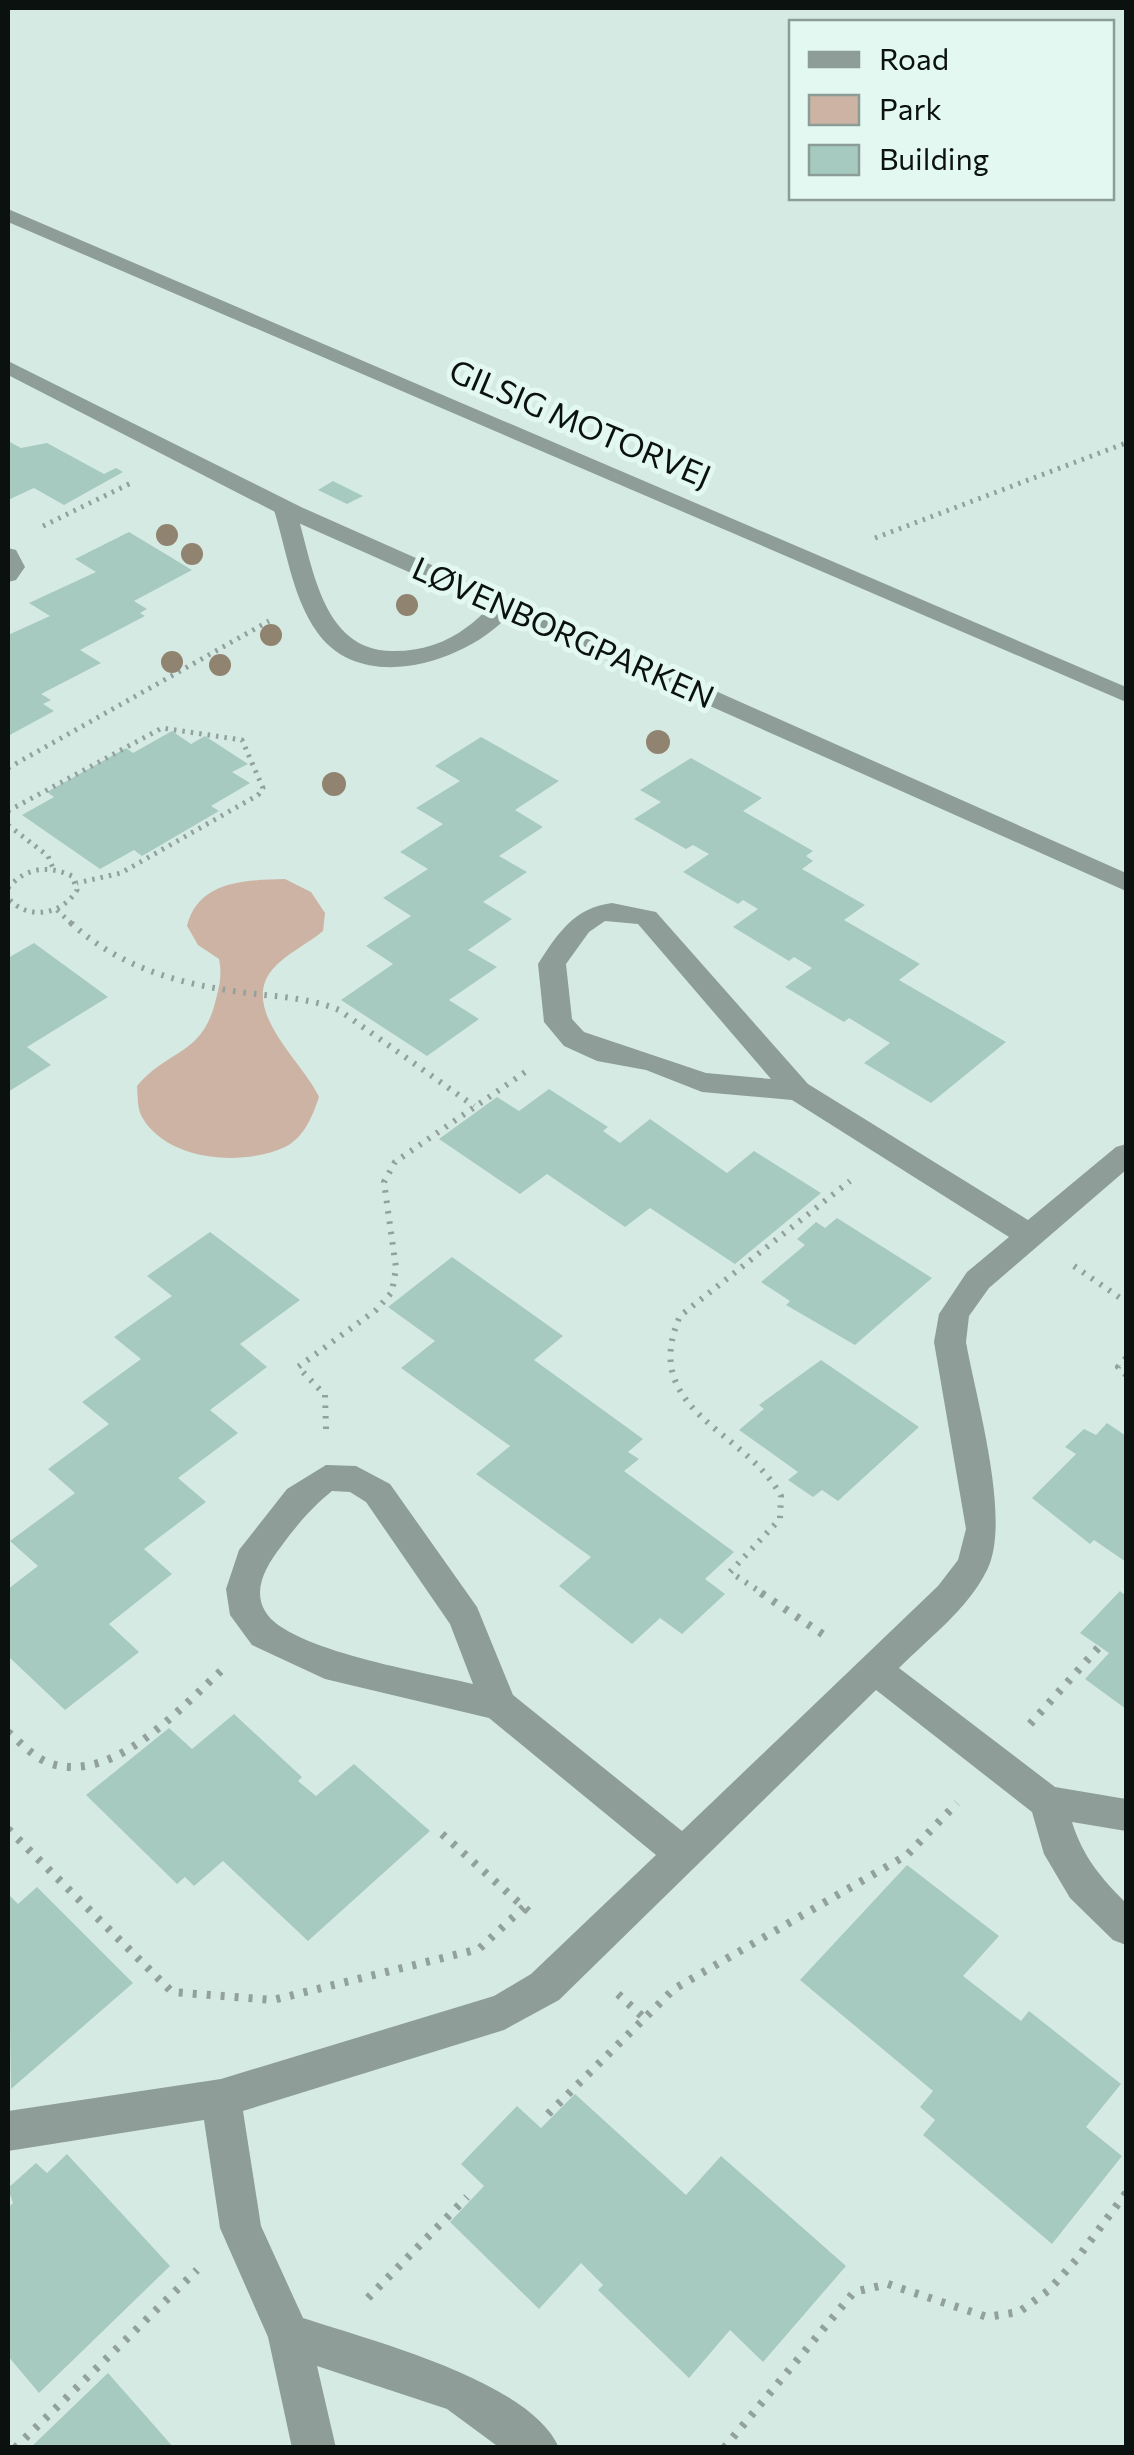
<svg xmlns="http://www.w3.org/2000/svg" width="1134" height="2455" font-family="Commissioner,sans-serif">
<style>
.green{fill:#ccb3a4}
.building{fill:#a6cac0}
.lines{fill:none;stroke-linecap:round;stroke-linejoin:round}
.path-far2{stroke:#92a19d;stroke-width:5;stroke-dasharray:2.5 6;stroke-linecap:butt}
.path-far1{stroke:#92a19d;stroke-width:6;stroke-dasharray:2.5 8;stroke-linecap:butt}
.path{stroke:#92a19d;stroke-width:8;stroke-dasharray:4 10;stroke-linecap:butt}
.lane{fill:#8e9d98;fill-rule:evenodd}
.street{fill:#8e9d98;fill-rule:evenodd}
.tree{fill:#908370}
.labels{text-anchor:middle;stroke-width:10;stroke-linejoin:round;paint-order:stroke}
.far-street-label{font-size:32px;fill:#0a110f;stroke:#e3f8f1}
</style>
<rect width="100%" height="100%" fill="#d6eae4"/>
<!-- green -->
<path class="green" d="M285,879l26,13 14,21 -2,18c-15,13 -38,23 -51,39 -33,40 32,93 47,127 -6,18 -15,41 -34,50 -43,20 -118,14 -143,-30 -5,-8 -4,-21 -5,-31 32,-38 66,-30 79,-87 4,-15 6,-25 3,-40l-21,-14 -11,-19c11,-45 58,-46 98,-47z"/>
<!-- building -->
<path class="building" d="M8,441l13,7 26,-5 57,31 12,-6 7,4 -59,33 -30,-17 -26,12z
M333,481l30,15 -16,8 -29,-14z
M129,532l63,38 -58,31 13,8 -7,4 5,3 -65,34 21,13 -60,31 10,6 -8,4 11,7 -46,25v-101l42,-19 -21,-13 67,-31 -21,-13z
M172,731l19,13 14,-8 43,28 -16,8 18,11 -39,23 8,5 -77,45 -8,-6 -34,19 -78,-54 32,-18 -7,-5 79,-44 7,5z
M481,737l78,44 -44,29 28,17 -44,29 28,16 -44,30 29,17 -44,31 29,17 -48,33 30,19 -52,37 -86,-56 52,-36 -27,-18 45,-30 -28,-18 45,-29 -28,-17 43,-28 -27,-16 44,-27 -25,-15z
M691,758l71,40 -19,13 70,40 -7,5 7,5 -11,8 63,36 -21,15 76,44 -21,16 107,62 -75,61 -67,-40 26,-20 -41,-25 -5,4 -59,-35 27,-19 -18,-11 -5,4 -56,-34 25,-18 -15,-9 -5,4 -55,-32 26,-18 -16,-9 -7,4 -52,-30 27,-17 -21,-12z
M34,943l74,54 -81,50 24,18 -43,27v-134z
M549,1089l59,38 -5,4 17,12 30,-24 77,54 27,-22 67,42 -86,71 -85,-56 -25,19 -78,-53 -27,20 -81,-55 58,-42 22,14z
M837,1218l95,60 -77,67 -69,-40 4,-4 -29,-19 44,-37 -8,-6 19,-17 9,6z
M210,1232l90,68 -60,44 27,23 -57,43 28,23 -60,45 28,24 -62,47 28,25 -63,50 30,28 -74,58 -57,-54v-67l30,-23 -28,-25 65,-48 -27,-24 61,-45 -27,-22 59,-43 -27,-22 58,-41 -25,-20z
M452,1257l111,79 -29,24 109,79 -15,13 11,7 -15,12 110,81 -29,27 20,15 -43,40 -22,-16 -28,26 -73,-58 32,-29 -115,-83 34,-28 -109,-78 34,-27 -47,-34z
M821,1360l98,67 -81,74 -16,-11 -9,7 -25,-17 10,-8 -59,-42 25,-21 -5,-4z
M1107,1423l19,13v126l-32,-22 -4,4 -58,-46 44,-44 -11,-7 19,-18 12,6z
M1120,1591l6,5v113l-41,-30 24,-26 -29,-20z
M234,1714l68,63 -4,4 18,15 38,-32 76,67 -122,110 -85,-80 -29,25 -9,-9 -8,7 -91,-89 83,-67 23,21z
M907,1865l92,71 -36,40 58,45 8,-10 92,73 -35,43 36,29 -70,88 -129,-109 12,-15 -15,-13 13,-16 -133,-111z
M37,1887l96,96 -122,106 -3,-195 10,10z
M575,2094l111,101 35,-39 125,110 -83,96 -33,-32 -41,48 -91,-88 5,-5 -22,-22 -42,46 -89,-87 34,-36 -23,-22 56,-58 24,22z
M67,2154l103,112 -131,127 -31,-37v-148l5,-5 -5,-15 28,-25 11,10z
M108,2373l66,75h-144z"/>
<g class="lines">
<!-- path-far2 -->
<path class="path-far2" d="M43,526l88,-43
M875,538l251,-95
M8,768l261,-147
M8,811l154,-83 80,12 21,48 -5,7 -137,78 -44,10
M8,825l40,31 5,12
M8,888c18,-21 40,-23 64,-12l5,14c-15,25 -49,31 -69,8
M57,910l17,16"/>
<!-- path-far1 -->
<path class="path-far1" d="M71,923c50,46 112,62 177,70 31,4 62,5 91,17l135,96
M1074,1266l52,36
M1126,1358l-8,9 8,8
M326,1429l-1,-34 -27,-28 78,-57 16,-18 4,-24 -12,-86 11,-20 136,-94
M765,1595l-35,-23 50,-53 1,-23c-35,-66 -143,-85 -101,-180l170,-135"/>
<!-- path -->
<path class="path" d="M761,1593l69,46
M1030,1724l69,-77
M8,1732c13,11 27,27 44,32 64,19 129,-57 171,-95
M8,1829l164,163 101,8 206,-51 45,-42
M442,1834l94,84
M618,1994l25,23
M548,2114l126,-125 233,-134 50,-52
M368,2298l99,-101
M15,2448l182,-178
M724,2448l130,-156 34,-8 99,33 32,-5 30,-22 27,-30 50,-67"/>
<!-- lane -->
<path class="lane" d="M8,209l1118,478v15l-1118,-480z
M284,500l11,7c18,55 25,146 100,144 26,0 51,-8 72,-24 15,-10 26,-29 45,-24l3,5c-40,52 -152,90 -198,24 -25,-35 -31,-85 -44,-125z"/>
<!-- street -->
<path class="street" d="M8,361l293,146 825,366v18l-841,-374 -277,-142z
M8,548l8,2 9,17 -9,13 -8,2z
M612,903l44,9 152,172 220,136 88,-73 10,-3v26l-137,118 -20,28 -3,26c10,57 46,179 21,228 -19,39 -58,68 -88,98l156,119 71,12v32l-54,-9c11,35 29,56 54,81v42l-13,-5 -43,-42 -26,-44 -12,-42 -156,-122 -317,310 -55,30 -261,81 18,115 42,92c66,22 228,63 256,130h-59l-53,-39 -130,-43 19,82h-44l-24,-111 -48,-109 -16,-108 -196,31v-40l213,-32 273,-83 37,-22 125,-119 -167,-137 -164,-39 -73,-34 -22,-30 -4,-26 13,-39 48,-61 39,-24 30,1 34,18 87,123 36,88 169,136 256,-245 20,-26 8,-31 -32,-187 5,-28 28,-42 42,-35 -217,-137 -90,-8 -56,-22 -49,-9 -33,-15 -20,-24 -6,-58c20,-31 36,-56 74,-61zM605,921l33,3 133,155 -65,-6 -122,-41 -12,-13 -6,-55 23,-32zM332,1491l18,1 16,10 84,122 23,60c-44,-11 -187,-34 -208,-73 -13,-22 2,-46 15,-63 16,-22 31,-40 52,-57z"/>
</g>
<!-- trees -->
<g class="tree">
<circle cx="167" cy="535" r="11"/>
<circle cx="192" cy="554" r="11"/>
<circle cx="407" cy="605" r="11"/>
<circle cx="271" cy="635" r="11"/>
<circle cx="172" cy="662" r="11"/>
<circle cx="220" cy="665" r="11"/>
<circle cx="658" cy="742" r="12"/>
<circle cx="334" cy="784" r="12"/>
</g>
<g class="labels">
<!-- far-street labels -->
<g class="far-street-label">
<text transform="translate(580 424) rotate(23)" y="11">GILSIG MOTORVEJ</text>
<text transform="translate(563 633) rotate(24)" y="11">LØVENBORGPARKEN</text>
</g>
</g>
<!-- border -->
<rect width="1134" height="2455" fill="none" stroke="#0a110f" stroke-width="20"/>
<!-- legend -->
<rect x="789" y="20" width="325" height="180" fill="#e3f8f1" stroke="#8c9c97" stroke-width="2.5"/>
<rect x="809" y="52" width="50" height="15" fill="#8e9d98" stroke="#8c9c97" stroke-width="2.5"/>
<text x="879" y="70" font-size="30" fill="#0a110f">Road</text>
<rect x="809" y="95" width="50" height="30" fill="#ccb3a4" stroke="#8c9c97" stroke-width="2.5"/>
<text x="879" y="120" font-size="30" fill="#0a110f">Park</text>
<rect x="809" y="145" width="50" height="30" fill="#a6cac0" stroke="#8c9c97" stroke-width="2.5"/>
<text x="879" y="170" font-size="30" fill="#0a110f">Building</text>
</svg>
